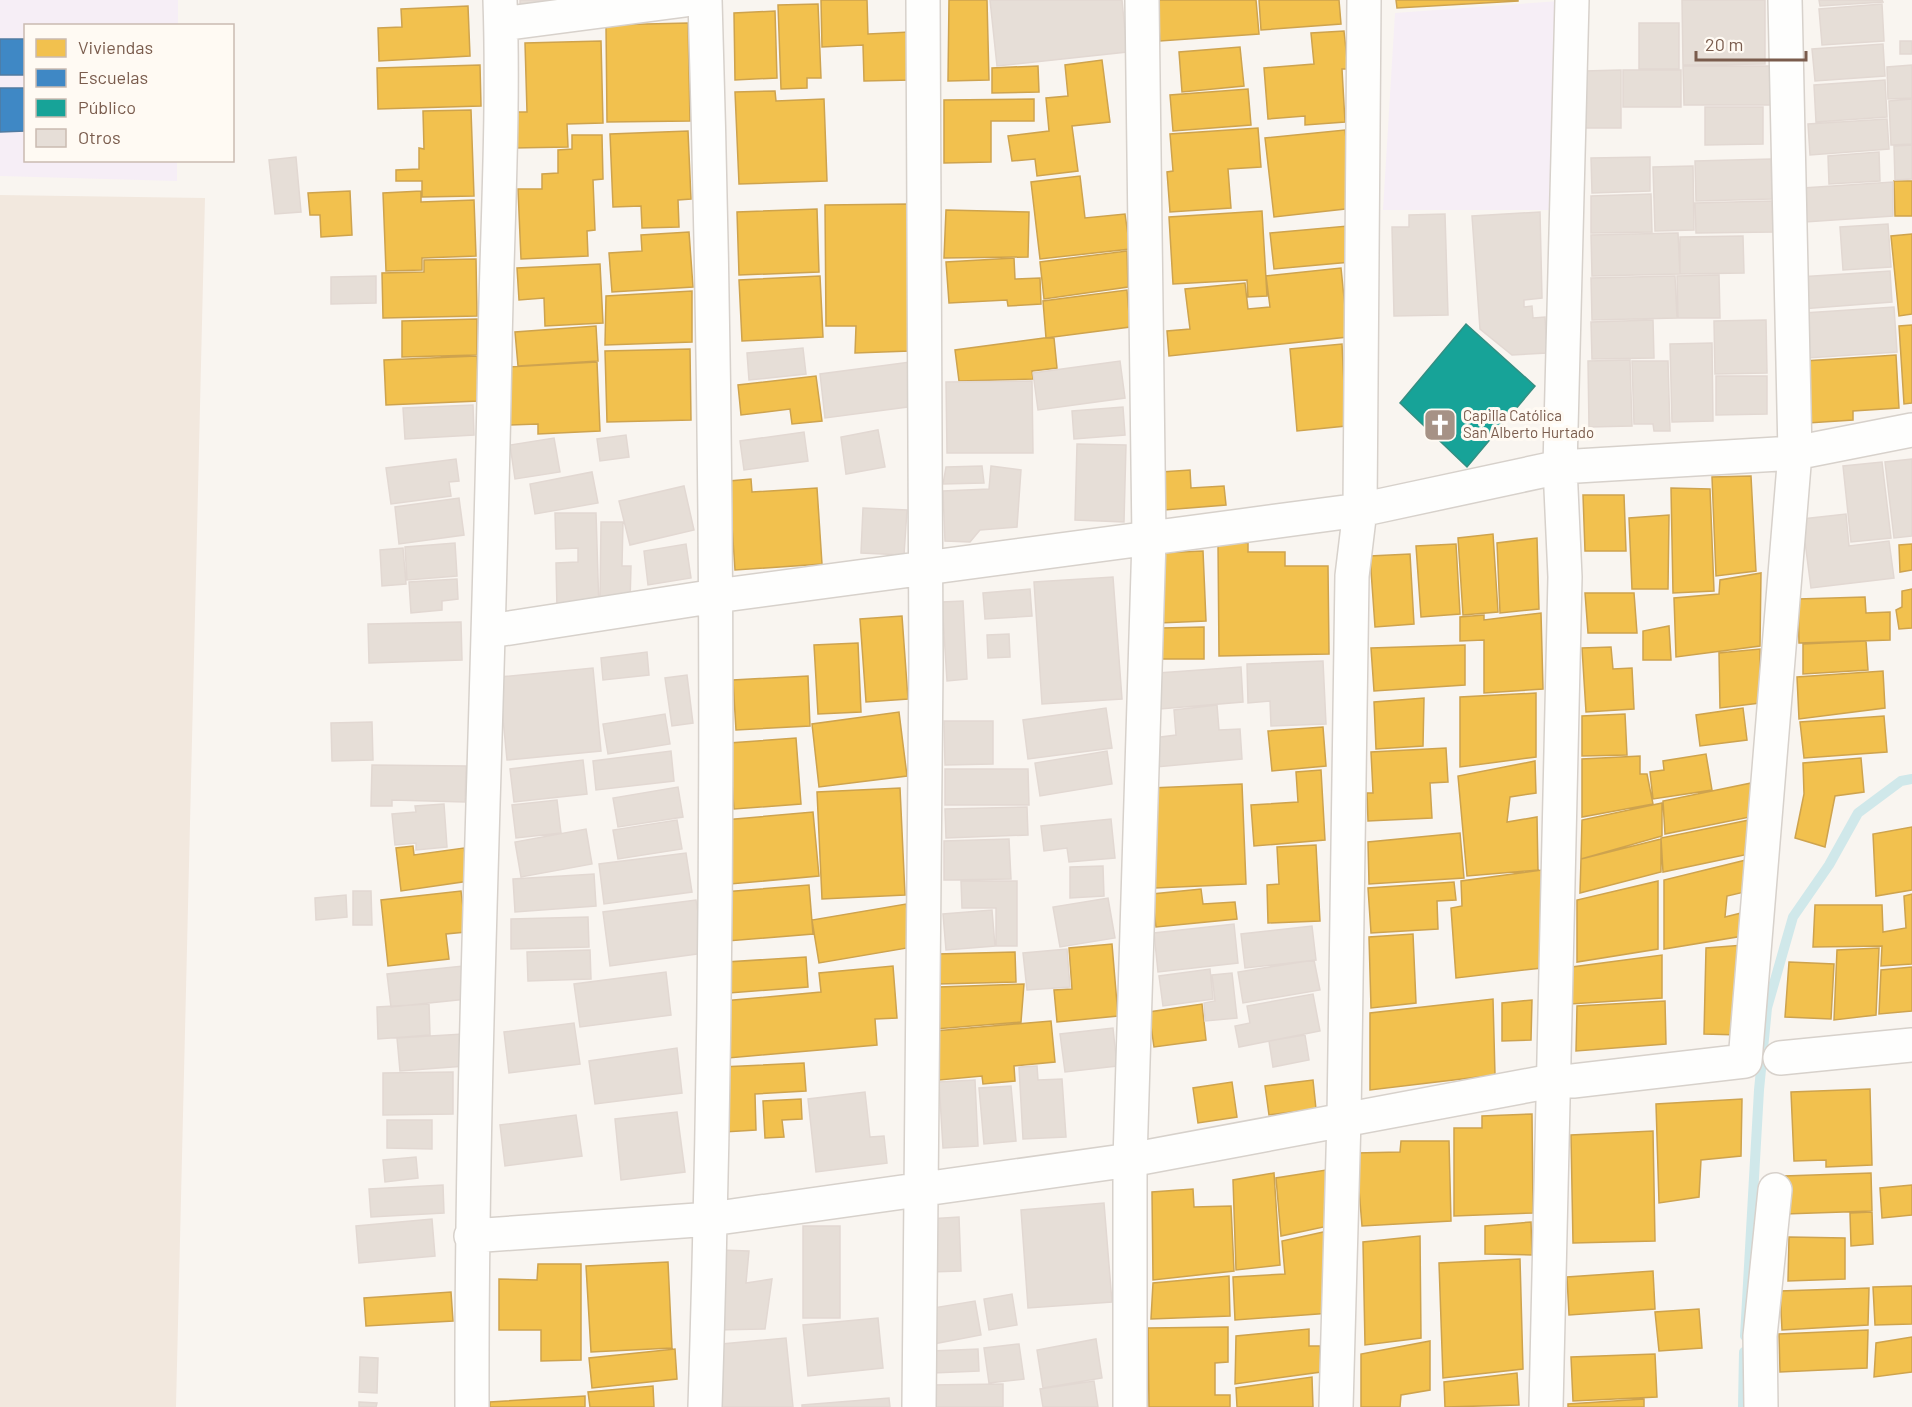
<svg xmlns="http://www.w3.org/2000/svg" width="1912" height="1407" font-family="Barlow,sans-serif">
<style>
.residential{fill:#f2e8de}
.education{fill:#f6eef6}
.homes{fill:#f2c14e;stroke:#cea34e;stroke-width:1.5}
.schools{fill:#3f88c5;stroke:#517ba1;stroke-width:1.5}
.public{fill:#17a398;stroke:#358e82;stroke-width:1.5}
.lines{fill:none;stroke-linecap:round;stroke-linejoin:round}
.stream{stroke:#d0e8ea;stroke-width:10}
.building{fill:#e6ded7;stroke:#e2d8d2;stroke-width:1.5}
.minor-casing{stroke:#d7d1cb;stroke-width:36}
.minor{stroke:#fefefd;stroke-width:33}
.labels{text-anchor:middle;stroke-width:6;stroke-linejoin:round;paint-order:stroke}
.poi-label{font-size:15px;fill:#7a5c4d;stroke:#fffaf3;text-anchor:start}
</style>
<rect width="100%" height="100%" fill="#f9f5f0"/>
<!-- residential -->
<path class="residential" d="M0,195l205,3 -29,1209h-176z"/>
<!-- education -->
<path class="education" d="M0,0h178v25l-152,1v134l151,1v20l-177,-5z
M1560,1l-6,209h-171l12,-197z"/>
<!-- homes -->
<path class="homes" d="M821,0h46l1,34 42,-2 2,48 -48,1 -1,-36 -41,2z
M949,0h38l2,80 -41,1z
M1157,0h99l3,34 -99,7z
M1259,0h80l2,24 -80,6z
M1396,0h122v1l-121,7z
M818,4l3,74h-14v10l-26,1 -3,-84z
M468,6l2,50 -91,5 -1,-33 24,-1 -1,-18z
M775,11l2,67 -42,2 -1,-67z
M688,23l2,98 -83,1 -1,-97z
M1344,31l4,38h-6l3,53 -40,3v-9l-37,3 -4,-51 50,-4 -3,-31z
M601,41l2,82 -36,1 1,23 -55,1v-36h14l-2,-69z
M1240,47l4,39 -62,6 -3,-40z
M1102,60l8,62 -38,4 6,45 -41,5 -2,-17 -23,2 -4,-25 41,-5 -3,-33 22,-2 -3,-31z
M480,65l1,41 -103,3 -1,-41z
M1038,66l1,26 -47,1v-25z
M1248,89l3,36 -78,6 -3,-36z
M775,91l1,10 48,-2 3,82 -88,3 -4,-92z
M1034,99v22h-43v41l-47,1v-63z
M471,110l3,86 -52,1v-16h-26v-11l23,-1v-21l5,1 -1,-38z
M1258,128l3,39 -33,2 3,39 -61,4 -3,-40 6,-1 -3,-37z
M1345,130l9,78 -80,9 -9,-79z
M688,131l3,68 -13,1 1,27 -37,1 -1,-22 -28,1 -3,-73z
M572,135h30l1,44 -10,1 2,50 -8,1 1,25 -67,3 -3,-70h24v-15l16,-1v-23l14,-1z
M1080,176l5,42 40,-4 5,35 -90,10 -9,-77z
M1894,181h18v35h-17z
M350,191l2,44 -31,2 -1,-22h-10l-2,-22z
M421,191v11l53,-2 2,56 -54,2v12l-36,1 -3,-78z
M909,204l1,147 -55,2 1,-27h-30l-1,-121z
M817,209l2,63 -80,3 -2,-63z
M946,210l83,2 -1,45 -84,1z
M1262,211l5,85 -19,1 -1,-17 -74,4 -4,-67z
M1348,226l3,36 -77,7 -4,-36z
M689,232l4,55 -81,5 -3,-39 33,-2 -1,-16z
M1912,234v80l-13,2 -8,-80z
M1127,251l1,36 -84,12 -4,-37z
M1014,258l1,21 25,-1 1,26 -33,2 -1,-6 -58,3 -3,-41z
M476,259l1,57 -94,2 -1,-45 42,-1v-12z
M600,264l3,59 -58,3 -1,-28 -25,2 -2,-32z
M1341,268l7,69 -179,19 -2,-25 23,-2 -5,-40 60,-6 3,26 22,-2 -4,-31z
M820,276l3,61 -81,4 -3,-61z
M1127,290l3,37 -84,11 -3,-37z
M692,291v51l-87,3 1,-49z
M477,319v36l-75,2v-36z
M1912,325v78l-8,1 -5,-78z
M596,326l2,35 -80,5 -3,-34z
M1044,338h10l3,30 -25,3 1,8 -74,2 -4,-31z
M1342,344l4,82 -49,5 -7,-82z
M690,349l1,71 -84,2 -2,-71z
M1896,355l3,53 -46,3v9l-45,3 -4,-62z
M477,356l2,45 -93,4 -2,-45z
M597,362l3,69 -62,3v-10l-28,1 -3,-58z
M816,376l6,45 -30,3 -2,-15 -49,6 -3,-30z
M1190,470l1,18 33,-2 2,19 -62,5 -3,-38z
M1751,476l5,95 -40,5 -4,-99z
M751,479l1,13 65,-4 5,76 -87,6 -6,-89z
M1671,488l39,1 4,102 -41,2z
M1583,495h41l2,56h-41z
M1669,515l-1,74h-36l-3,-71z
M1493,534l5,78 -35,3 -5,-77z
M1537,538l2,71 -39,4 -3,-70z
M1218,543h30v9h37v14h43l1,88 -110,2z
M1456,544l4,70 -39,3 -5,-71z
M1912,544v26l-12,2 -1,-27z
M1203,551l3,70 -47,2 -3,-70z
M1410,554l4,70 -39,3 -5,-71z
M1761,573l-1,73 -84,11 -2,-59 45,-4 1,-14z
M1912,589v39l-13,1 -3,-19 6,-3v-16z
M1585,593h49l3,40h-49z
M1865,597l1,16 24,-1v28l-91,3 -1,-44z
M1541,613l2,76 -59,4v-53l-24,1v-24l24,-2v5z
M902,616l6,83 -42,3 -6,-83z
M1669,626l2,34h-28v-29z
M1204,627v32h-49l7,-31z
M1866,641l2,29 -65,4v-30z
M858,643l3,69 -43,2 -4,-69z
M1465,645v40l-91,6 -3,-43z
M1611,647l2,22 19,-1 2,41 -48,3 -4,-64z
M1760,649v54l-40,5 -1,-55z
M1883,671l2,37 -86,11 -2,-42z
M808,676l2,50 -74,4 -3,-50z
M1536,693v64l-76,10v-70z
M1424,698l-1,48 -47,3 -2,-47z
M1743,708l4,32 -47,6 -4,-31z
M899,712l8,64 -88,11 -7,-63z
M1625,714l2,41 -45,1v-40z
M1884,716l3,36 -83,6 -4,-36z
M1323,727l3,39 -54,5 -4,-40z
M796,738l5,66 -67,5 -5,-66z
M1446,748l2,34 -18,1 2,35 -64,3 -1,-28h6l-2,-41z
M1706,754l6,36 -59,9 -3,-27 14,-2 -1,-9z
M1640,756v18h7l6,30 -71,13v-58z
M1861,758l3,34 -29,4 -10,51 -30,-9 9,-44 -1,-31z
M1535,761l1,32 -26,4 -3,25 30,-5 1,53 -71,6 -9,-100z
M1321,770l4,70 -71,6 -3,-41 47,-3 -2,-30z
M1756,782l-1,34 -90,18 -2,-33z
M1242,784l4,100 -91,4 -4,-100z
M900,788l5,107 -83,4 -5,-107z
M1662,803v33l-81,23 1,-39z
M813,812l6,64 -89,8 -6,-64z
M1754,819v34l-91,19 -2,-34z
M1912,827v63l-36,6 -3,-62z
M1460,833l4,45 -95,6 -1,-42z
M1661,839v33l-81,21 1,-34z
M1316,845l4,76 -52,2 -1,-38 12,-1 -2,-37z
M413,846l1,9 50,-7 5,33 -68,10 -5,-43z
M1754,858l-1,32 -26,6 -2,21 20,-5 -2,24 -79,13v-69z
M1549,869l-7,99 -86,10 -5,-70 11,-2 -1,-25z
M1658,881v68l-81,13v-62z
M1454,882l2,18 -19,1 1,28 -67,4 -3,-45z
M809,885l4,49 -86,7 -4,-49z
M1201,889l2,15 32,-2 2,17 -81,8 -4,-33z
M461,891l5,41 -20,2 3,25 -61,7 -7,-66z
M1912,894v70l-31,2 1,-20 -69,1 2,-42h67l1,27 23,-4 -2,-32z
M906,904l7,43 -94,16 -7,-43z
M1413,934l3,69 -45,5 -2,-71z
M1112,944l6,72 -61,6 -3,-32 18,-1 -3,-41z
M1744,945l-4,90 -36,-1 2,-86z
M1879,948l-3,67 -42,5 3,-70z
M1015,952l1,30 -78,2 -1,-30z
M1662,955v43l-92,6 2,-37z
M806,957l2,30 -79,6 -3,-31z
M1789,962l45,2 -3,55 -46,-2z
M893,966l4,52 -22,1 2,26 -149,13 -5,-57 98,-9 -2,-19z
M1912,967v44l-33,3 2,-44z
M1024,984l-3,38 -86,7 4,-42z
M1493,999l2,76 -125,15v-77z
M1532,1000l-1,40 -29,1v-38z
M1665,1001l1,43 -90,7 1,-45z
M1202,1004l4,36 -52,7 -5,-35z
M1051,1021l4,41 -41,4 1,15 -32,3 -1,-8 -43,4 -4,-49z
M804,1063l2,28 -51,3 1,36 -32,2 -3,-65z
M1313,1080l3,29 -47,6 -4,-29z
M1232,1082l5,35 -39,6 -5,-35z
M1870,1089l2,76 -46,2v-7l-32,1 -3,-69z
M801,1099l1,20 -20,1 2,17 -19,1 -2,-37z
M1742,1099l-1,57 -40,4 -2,37 -40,6 -3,-99z
M1532,1114l1,99 -79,3v-88h28v-12z
M1653,1131l2,110 -82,2 -2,-108z
M1401,1141h48l2,80 -89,5 -6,-73 44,-1z
M1326,1170l7,55 -52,11 -5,-58z
M1274,1173l6,92 -44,5 -3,-90z
M1871,1173l1,38 -87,3 -1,-38z
M1912,1185v30l-30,3 -2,-30z
M1193,1189l1,18 37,-1 3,65 -81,9 -1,-88z
M1872,1212l1,32 -22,2 -1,-33z
M1531,1222l1,33 -47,-1v-28z
M1328,1231l3,82 -96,7 -2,-43 52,-3 -3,-33z
M1420,1236l1,102 -56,7 -2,-103z
M1789,1237l56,1v41l-57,2z
M1520,1259l3,110 -80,9 -4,-115z
M668,1262l4,86 -81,4 -5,-86z
M538,1264h43v96l-40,1v-31h-42v-51l38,1z
M1653,1271l2,38 -86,6 -2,-38z
M1229,1276l1,40 -79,3 2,-36z
M1912,1286v38l-37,1 -2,-38z
M1869,1288l-1,37 -86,5 -2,-39z
M451,1292l2,29 -87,5 -2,-28z
M1699,1309l3,39 -43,3 -4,-39z
M1228,1327v35l-13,1v32h15v12h-81l-1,-79z
M1309,1329v17h11l1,26 -86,12 1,-48z
M1868,1330l-1,38 -87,4 -1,-38z
M1912,1337v35l-38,5 2,-34z
M1430,1341v49l-29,5 -1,12h-39v-53z
M675,1349l2,30 -85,9 -3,-30z
M1655,1354l2,43 -84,4 -2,-44z
M1517,1373l2,32 -74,2 -1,-25z
M1312,1377l1,30h-76l-1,-19z
M653,1386l1,21h-64l-2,-15z
M585,1396v11h-95v-5z
M1644,1399v8h-76v-3z"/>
<!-- schools -->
<path class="schools" d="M0,39h25l-1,36h-24z
M0,88h24l1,43 -25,1z"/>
<!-- public -->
<path class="public" d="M1466,324l69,62 -68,81 -67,-64z"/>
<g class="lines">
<!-- stream -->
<path class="stream" d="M1745,1336l14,-246 8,-82 26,-91 36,-52 29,-52 43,-32 11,-2
M1743,1407l1,-55"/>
</g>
<!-- building -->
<path class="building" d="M520,0h54l-54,5z
M990,0h132l5,52 -130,14z
M1682,0h83v64l-82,1z
M1819,0h63l1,2 -63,4z
M1882,4l2,37 -62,4 -3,-36z
M1639,23h40v46h-40z
M1900,41h12v13h-12z
M1883,44l2,32 -70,5 -3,-32z
M1912,65v33l-24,1 -1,-32z
M1683,66h93v39h-92z
M1621,70v58h-36l-1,-57z
M1623,70h58v37h-58z
M1885,80l2,37 -71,5 -2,-37z
M1912,99v45l-21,1 -2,-44z
M1705,107h58v37l-58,1z
M1887,119l2,30 -79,6 -2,-31z
M1912,145v34l-17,1 -1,-34z
M1879,152l1,29 -51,3 -1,-28z
M296,157l5,55 -26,2 -6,-54z
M1650,157v34l-58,2 -1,-35z
M1771,159l1,40 -76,2 -1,-40z
M1693,166l1,64 -39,1 -2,-64z
M1893,182v34l-88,6 -2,-34z
M1651,194l1,38 -61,1v-37z
M1772,201l1,31 -77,1 -1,-30z
M1540,212l2,86 -18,2v7l8,-1 1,12 12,-1 2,36 -35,2 -32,-26 -8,-113z
M1445,214l3,101 -54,1 -2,-89h17v-12z
M1888,224l3,43 -48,3 -3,-43z
M1678,233l2,41 -88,2 -1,-41z
M1743,236l1,37 -64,1v-37z
M1890,271l2,31 -91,7 -2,-32z
M1719,275l1,43h-42l-1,-42z
M376,276v27l-45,1v-27z
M1675,276l2,42 -85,2 -1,-42z
M1894,307l3,45 -90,6 -3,-45z
M1653,320l1,38 -62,1 -1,-37z
M1766,320l1,53 -52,1 -1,-53z
M1712,343l1,78 -41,1 -2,-78z
M803,348l3,26 -57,6 -2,-27z
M1630,360l2,66 -43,1 -1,-66z
M1120,361l5,37 -87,12 -5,-37z
M1632,361h36l2,70h-16l-1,-7h-19z
M910,362l5,44 -90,12 -5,-44z
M1716,376h51v38l-51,1z
M1032,381l1,72h-86l-1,-71z
M473,405l1,30 -69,4 -2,-31z
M1123,407l2,28 -51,4 -2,-28z
M878,430l7,37 -39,7 -5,-37z
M804,432l4,29 -64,9 -4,-29z
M626,435l3,22 -29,4 -3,-22z
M554,438l6,34 -45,7 -5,-34z
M1077,444l49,1 -2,77 -49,-2z
M456,459l3,22 -10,1 2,14 -60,8 -5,-36z
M1912,459v77l-18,2 -9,-76z
M1882,462l9,76 -40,4 -8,-76z
M982,466l2,17 -41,1 3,-17z
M991,466l30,4 -4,57 -37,3 -10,12 -25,-1 -2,-50 46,-2z
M592,472l6,31 -63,11 -5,-30z
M684,486l10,44 -64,15 -11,-44z
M459,498l5,37 -65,9 -4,-37z
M863,508l44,2 -3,45 -43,-2z
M555,513h41l3,96 -42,1 -1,-47 22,-1v-14l-22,1z
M1846,514l3,32 40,-5 5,37 -83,10 -9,-69z
M601,522h22l-1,44h9l-1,36h-30z
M455,543l2,33 -50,4 -2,-33z
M686,544l5,34 -43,7 -4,-34z
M403,548l3,36 -24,2 -2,-36z
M1113,577l9,122 -80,5 -8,-122z
M457,579l1,20 -16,2v9l-31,3 -2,-31z
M1030,589l2,27 -47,3 -2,-26z
M963,601l4,78 -20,2 -5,-79z
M461,622l1,38 -93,3 -1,-39z
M1009,634l1,23 -22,1 -1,-23z
M647,652l2,23 -46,5 -2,-22z
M1323,661l3,63 -55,2 -1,-25 -22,2 -1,-39z
M1241,667l2,35 -83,7 -2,-36z
M593,668l8,83 -94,9 -8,-83z
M687,675l6,48 -21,3 -7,-48z
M1217,705l2,25 21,-1 2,30 -86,8 -3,-29 23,-3 -2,-25z
M1106,708l6,40 -84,11 -5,-39z
M665,714l5,30 -62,10 -5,-30z
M944,721h49v43l-48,1z
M372,722l1,38 -41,1 -1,-38z
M671,751l3,30 -78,9 -3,-29z
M1107,751l5,33 -72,12 -5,-33z
M583,760l4,34 -73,8 -4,-33z
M372,765l94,1 -1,36 -73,-2v6h-21z
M945,769h83l1,36h-84z
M678,787l5,30 -65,10 -5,-29z
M557,800l4,33 -45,5 -4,-33z
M444,804l3,43 -31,3v-7l-21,2 -3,-31 24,-2 -1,-6z
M1027,807l1,28 -82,3 -1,-29z
M1111,819l4,39 -46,4 -2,-14 -23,3 -3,-25z
M677,820l5,29 -64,10 -5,-29z
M586,829l6,35 -71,13 -6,-35z
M1009,839l2,40 -67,1v-39z
M686,853l6,39 -88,12 -5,-40z
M1103,866l1,30 -34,2v-31z
M594,874l2,32 -81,6 -2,-33z
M961,881h56v65h-21v-38h-34z
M353,891h18l1,34h-19z
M346,895l1,22 -31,3 -1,-22z
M1108,898l7,40 -55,9 -7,-40z
M696,900l8,53 -94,13 -7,-54z
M992,910l3,36 -49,4 -3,-36z
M588,917l1,30 -78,2v-30z
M1234,924l4,39 -80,9 -4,-39z
M1312,926l4,34 -71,8 -4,-34z
M1067,949l3,38 -43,3 -4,-37z
M590,950l1,29 -63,2 -1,-29z
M1314,960l6,30 -77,13 -5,-31z
M463,966l4,33 -76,8 -4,-33z
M1210,969l3,30 -50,7 -4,-30z
M666,972l5,43 -91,12 -6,-43z
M1232,973l5,45 -32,3 -1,-18 11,-2 -3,-26z
M1313,994l7,37 -81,16 -4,-21 15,-3 -3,-17z
M429,1004l1,31 -52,4 -1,-32z
M574,1023l6,41 -71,9 -5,-41z
M1113,1028l4,38 -52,6 -5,-38z
M463,1034l2,32 -65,5 -3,-33z
M1305,1035l4,25 -36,7 -4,-26z
M677,1048l5,45 -87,11 -6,-43z
M1037,1066l1,14 24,-1 4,58 -43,2 -4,-72z
M453,1072v42l-70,1v-42z
M975,1080l3,66 -35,2 -4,-66z
M1011,1086l5,55 -32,3 -5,-56z
M865,1092l5,45 14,-1 3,27 -71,9 -8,-73z
M677,1112l8,60 -64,8 -6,-61z
M576,1115l6,41 -77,10 -5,-41z
M387,1120h45v29l-45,-1z
M416,1157l2,21 -33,4 -2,-22z
M443,1185l1,28 -73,4 -2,-28z
M1104,1203l8,99 -84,6 -7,-98z
M959,1217l2,54 -31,1 -2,-53z
M432,1219l3,37 -76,7 -3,-37z
M803,1226h37v92h-37z
M718,1250l31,1 -3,32 26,-4 -7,50 -50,1z
M1012,1294l5,31 -28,5 -5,-31z
M975,1301l6,34 -48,9 -6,-35z
M878,1318l5,50 -75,8 -5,-51z
M786,1338l7,69h-76l-6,-62z
M1096,1339l6,39 -59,10 -6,-38z
M1019,1344l5,35 -35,4 -5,-35z
M978,1349l1,22 -46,2 -1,-22z
M360,1357l18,1 -1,35 -18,-1z
M1094,1381l4,26h-55l-3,-18z
M1003,1384v23h-74v-22z
M889,1398l1,9h-88v-2z
M359,1402l18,1 -1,4h-17z"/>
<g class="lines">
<!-- minor casing -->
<g class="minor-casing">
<path id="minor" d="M501,24l184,-24
M490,631l226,-35 644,-86 200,-43 235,-14 117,-23
M1780,1058l132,-13
M471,1236l240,-17 419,-59 422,-79h21l172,-20 50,-608 -10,-453
M472,1407c-1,-354 17,-707 23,-1061 2,-115 9,-231 5,-346
M705,1407c15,-469 14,-938 0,-1407
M919,1407l7,-743 -3,-664
M1130,1407v-247l19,-621 -7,-539
M1336,1407l8,-289 8,-542 8,-66 4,-510
M1546,1407l19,-830 -5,-110 12,-467
M1761,1407l-1,-71 15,-146"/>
</g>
<!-- minor -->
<use href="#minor" class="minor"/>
</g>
<!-- icons -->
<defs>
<g id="church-square" transform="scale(1.725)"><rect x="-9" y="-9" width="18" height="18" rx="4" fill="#a69286" stroke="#fffaf3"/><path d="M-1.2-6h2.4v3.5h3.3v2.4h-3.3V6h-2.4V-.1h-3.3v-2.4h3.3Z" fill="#fff"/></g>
</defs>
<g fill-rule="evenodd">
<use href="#church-square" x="1440" y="425"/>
</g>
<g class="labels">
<!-- poi labels -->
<g class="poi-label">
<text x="1463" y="421">Capilla Católica<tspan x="1463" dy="17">San Alberto Hurtado</tspan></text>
</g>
</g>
<!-- legend -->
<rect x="24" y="24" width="210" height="138" fill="#fffaf3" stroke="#cabbb1" stroke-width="1.5"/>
<rect x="36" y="39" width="30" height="18" fill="#f2c14e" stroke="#cabbb1" stroke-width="1.5"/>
<text x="78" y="54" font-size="18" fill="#7a5c4d">Viviendas</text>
<rect x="36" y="69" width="30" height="18" fill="#3f88c5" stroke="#cabbb1" stroke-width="1.5"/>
<text x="78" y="84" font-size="18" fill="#7a5c4d">Escuelas</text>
<rect x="36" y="99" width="30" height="18" fill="#17a398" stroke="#cabbb1" stroke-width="1.5"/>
<text x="78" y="114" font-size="18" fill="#7a5c4d">Público</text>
<rect x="36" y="129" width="30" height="18" fill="#e6ded7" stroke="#cabbb1" stroke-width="1.5"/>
<text x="78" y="144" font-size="18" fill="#7a5c4d">Otros</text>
<!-- scale -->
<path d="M1696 51v9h110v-9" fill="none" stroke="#7a5c4d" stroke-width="3"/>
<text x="1705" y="51" font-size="18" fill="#7a5c4d" stroke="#fffaf3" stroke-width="4.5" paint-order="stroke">20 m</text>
</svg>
